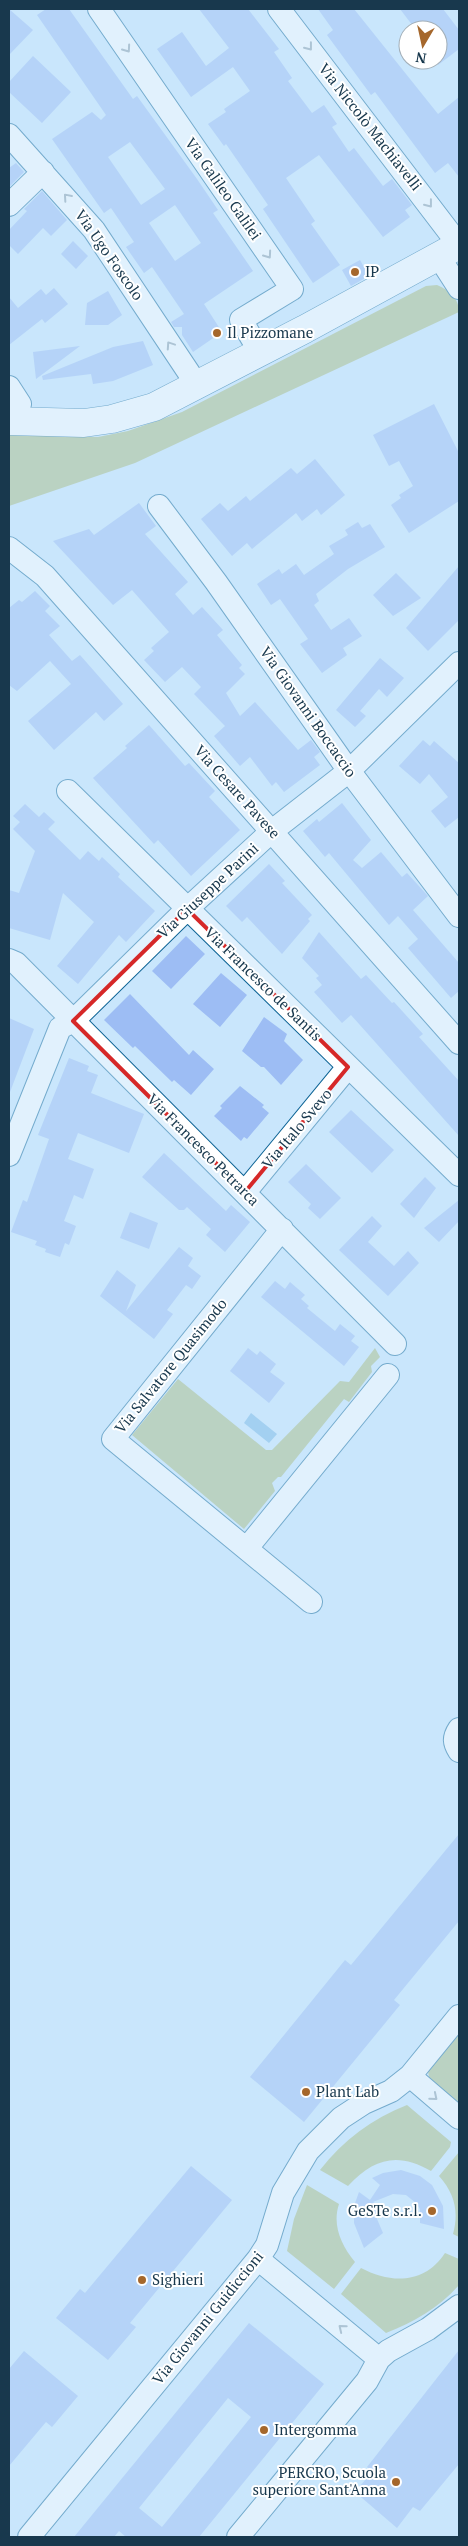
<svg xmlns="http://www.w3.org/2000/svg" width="468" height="2546" font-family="'PT Serif',serif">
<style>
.green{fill:#a9ba7c}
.water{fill:#75b6e5}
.building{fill:#9dbdf4;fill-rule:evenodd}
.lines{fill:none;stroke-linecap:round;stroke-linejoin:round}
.minor-casing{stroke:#0f6596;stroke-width:24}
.major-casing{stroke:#0f6596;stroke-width:29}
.minor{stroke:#fff;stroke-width:22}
.major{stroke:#fff;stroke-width:28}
.oneway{stroke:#8c9ca6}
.marked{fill:none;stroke:#d62828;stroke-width:4;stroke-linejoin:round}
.poi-dot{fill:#a5672c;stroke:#fff;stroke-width:2}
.labels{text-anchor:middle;stroke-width:4;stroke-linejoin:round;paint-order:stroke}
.street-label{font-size:15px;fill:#18384d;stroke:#fff}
.poi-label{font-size:15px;fill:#18384d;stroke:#fff;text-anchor:start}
</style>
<rect width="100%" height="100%" fill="#c9e6fc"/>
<!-- green -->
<path class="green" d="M437,285c12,5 22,13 22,27l-324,151 -126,43v-72l89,3 30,-6 54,-19 244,-126z
M375,1348l5,9 -9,9 1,6 -23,30 -5,-3 -63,78h-3l-6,6 3,8 -31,38 -112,-94 46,-56 88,71h6l68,-69 9,1z
M459,2034v74l-29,-25 -2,-12z
M407,2105l44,37 -1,5 -19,24c-33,-19 -57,-13 -83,15l-28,-16c23,-30 52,-51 87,-65z
M459,2152v85l-6,-3c6,-22 2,-40 -14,-58z
M307,2185l32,19c-7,21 2,41 16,58l-21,27 -47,-38 7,-32z
M445,2253l14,6v26c-20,23 -45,37 -73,48l-45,-39 20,-26c30,16 64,16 84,-15z"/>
<!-- water -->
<path class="water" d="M251,1413l26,21 -8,9 -25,-20z"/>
<!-- building -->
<path class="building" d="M9,9l24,21 -24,25z
M46,9h23l64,90 4,-3 60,83 21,31 -5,3 40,58 -49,33 18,28 -29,20 -11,-17v-8h-8l-3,-5 13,-8 -32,-47 -8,6 -18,-26 8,-5 -23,-34 -7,5 -52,-74 40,-27 9,8 5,-5 -69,-100zM130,142l35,47 -24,16 -33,-48zM175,205l26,38 -26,18 -26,-38z
M199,9h49l31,40 -5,3 18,26 -4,3 24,32 12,-8 13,19 -5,3 17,25 5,-4 29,38 9,-7 20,26 -7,5 5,7 -27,20 -64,-82 -33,23 29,43 -4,3 29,41 -27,18 -50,-74 5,-4 -42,-61 -2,2 -16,-22 18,-12 -2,-3 26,-18 -17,-24 -42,30 -34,-48 25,-17 24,34 23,-18z
M318,9h36l84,105 21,-17v80l-11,-14 -13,10 -60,-81 -4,3 -44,-60 6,-5z
M400,9h43l16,21v19l-21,16v-35h-22z
M33,56l38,36 -29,31 -33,-31v-10z
M16,163l8,9 -15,15v-19z
M42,191l25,29 -16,16 -8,-8 -25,26 -9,-9v-15l18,-19 -3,-2z
M73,241l15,15 -12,13 -15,-15z
M360,260l9,16 -18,10 -9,-16z
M54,288l14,16 -23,19 -3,-4 -33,26v-48l9,11 23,-19 5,6z
M108,291l14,24 -14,10h-23l2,-22z
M143,341l10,24 -40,16 -20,3 -2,-10 -48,6 -1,-4 71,-29z
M80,346l-44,33 -3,-27z
M434,404l25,49v48l-50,32 -18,-28 10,-7 -2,-3 14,-9 -14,-25 -10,5 -16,-31z
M315,459l30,36 -24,20 -4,-6 -15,12 -6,-8 -44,36 -5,-6 -15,13 -31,-37 19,-16 8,8 18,-15 4,5 41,-33 6,6z
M139,503l17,23 -11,8 43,48 -13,12 18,21 9,-8 21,23 -6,5 25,30 -3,3 6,6 -19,19 14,23 15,-14 43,48 13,-10 9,12 -6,5 6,8 -36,27 -8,-10 -4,4 -22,-29 -10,9 -26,-30 11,-10 -31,-32 7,-7 -19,-20 -17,15 -21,-22 10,-9 -3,-3 18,-16 -37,-42 -19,15 -60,-64 36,-12 5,6z
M358,522l4,6 8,-4 15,23 -37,22 -32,25 3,7 -5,4 17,25 18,-12 13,18 -19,12 4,7 -25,18 -22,-29 8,-5 -28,-40 -9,6 -14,-21 22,-15 3,5 14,-10 8,11 30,-21 -5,-8 19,-11 -3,-5z
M459,566v54l-31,31 -22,-23z
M396,573l25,25 -28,18 -20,-21z
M35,591l15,15 -5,5 15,15 -11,9 23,26 8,-6 43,49 -19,17 -8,-9 -42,38 -26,-29 43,-37 -21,-23 -33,30 -8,-6v-77l10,-8 3,2z
M380,658l24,20 -17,19 -8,-8 -19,22 6,5 -11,11 -19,-17z
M149,725l36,41 4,-3 26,28 -6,6 31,33 -49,46 -33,-36 -4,4 -61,-66 34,-30 -2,-2z
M423,740l7,6 4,-5 25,22v54l-14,11 -14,-17 17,-14 -19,-23 -9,10 -21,-18z
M342,803l29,37 -18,20 9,8 19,-16 21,25 5,-4 21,23 -15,14 46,53v28l-8,7 -43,-50 10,-9 -20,-23 -9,9 -60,-72 -4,4 -22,-26 14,-12 2,3z
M25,804l14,13 5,-5 11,10 -7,7 32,31 8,-9 11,10 3,-4 18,17 -2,3 37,34 -29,31 -7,-7 -41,49 -21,-18 37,-44 -31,-29 -13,47 -41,-12v-38l10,3 16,-42 -22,-22 7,-7 -7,-6z
M269,864l16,17 -3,2 30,32 -4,4 2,2 -28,33 -35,-37 -5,5 -16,-16z
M319,932l42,47 5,-4 26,28 2,-1 29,32 -4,3 40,44v55l-108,-121 -9,8 -28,-31 8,-7 -6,-7 3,-2 -17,-18z
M186,936l19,18 -34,35 -19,-18z
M221,973l26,22 -27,32 -27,-23z
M130,994l59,61 4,-5 21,19 -23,26 -17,-15 -2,2 -37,-36 -2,2 -29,-28z
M264,1017l23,17 -3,7 19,19 -22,25 -17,-18h-3l-19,-16z
M9,1018l25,11 -24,63 -1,-1z
M69,1058l20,8 -2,5 11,4 -7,18 53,21 -15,39 -51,-20 -10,26 26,10 -11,30 -9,-4 -10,26 12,5 -7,19 -4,-2 -5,14 -15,-5 1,-3 -11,-4 2,-4 -26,-9 12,-32 4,2 22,-63 -11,-4z
M240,1086l24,19 -2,2 7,6 -22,26 -3,-2 -3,4 -27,-25 8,-8 -2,-2z
M351,1110l43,40 -22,23 -43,-41z
M164,1153l62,58 5,-6 19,17 -25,30 -19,-17 5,-6 -24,-22 -3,3h-5l-37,-33z
M306,1164l35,34 -21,21 -12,-11 3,-4 -23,-22z
M425,1177l11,11 -22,30 -14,-14z
M459,1200v21l-20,21 -15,-14z
M130,1212l28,11 -9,26 -29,-11z
M372,1216l10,10 -14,16 26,24 14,-15 11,12 -31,33 -49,-46z
M179,1247l14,11 -5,8 13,10 -9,13 -6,-4 -19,25 6,4 -19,25 -54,-43 17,-26 19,15 -10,26z
M275,1281l10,8 5,-7 15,13 -4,4 8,7 -2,2 28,23 5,-7 15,12 -4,5 8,6 -15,19 -83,-69z
M248,1348l9,7 3,-4 16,13 -6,8 15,11 -16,20 -39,-32z
M459,1834v87l-65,79 6,5 -96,117 -54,-45 95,-117 6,5z
M191,2166l41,34 -102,123 6,4 -28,33 -52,-42 24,-29 5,4z
M401,2170l19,6 12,9 11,21 1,23 -24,-6v-14l-4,-6 -10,-8 -13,-1 -20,8 5,3 -1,14 6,14 -19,15 -10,-25v-17l5,-14 11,8 10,-15 -8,-7 11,-5z
M249,2323l75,61 -125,153h-73l-7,-6 -5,6h-40zM228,2398l23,19 -89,110 -23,-19z
M459,2350v114l-39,47 -7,-4 -16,21 -42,-36 17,-20 -5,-5z
M24,2351l54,45 -26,31 -6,-5 -37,44v-97z"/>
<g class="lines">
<!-- minor casing -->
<g class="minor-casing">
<path id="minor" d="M99,9l193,280 -51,31 19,32
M279,9l180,236
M9,135l85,95 103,155
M9,205l34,-33
M439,257l20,31
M9,387l11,17
M159,506l57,76 128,182 115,152
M9,548l36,28 414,467
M68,791l391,384
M9,960l7,3 379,381
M9,1155l51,-127 13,-7 114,-112 85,-78 77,-60 110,-108
M245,1192l103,-125
M282,1229l-169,210 198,163
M247,1548l141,-173
M459,1729c-6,9 -5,14 0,22
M410,2076l49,42
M258,2259l121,100
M29,2537l229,-278 9,-14 16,-52 25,-42 33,-33 23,-15 27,-12 19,-15 49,-60
M238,2537l129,-156 12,-22 9,-8 40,-22 31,-23"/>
</g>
<!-- major casing -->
<g class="major-casing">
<path id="major" d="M9,421l75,2 28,-4 42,-12 151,-78 154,-84"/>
</g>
<!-- minor -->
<use href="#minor" class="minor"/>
<!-- major -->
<use href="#major" class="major"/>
</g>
<!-- one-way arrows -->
<defs><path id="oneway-chevron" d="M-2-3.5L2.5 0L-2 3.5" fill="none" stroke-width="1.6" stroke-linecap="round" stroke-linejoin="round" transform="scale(1.25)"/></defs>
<g class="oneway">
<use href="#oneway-chevron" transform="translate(309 47) rotate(52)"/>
<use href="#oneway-chevron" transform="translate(127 49) rotate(55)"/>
<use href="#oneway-chevron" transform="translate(67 197) rotate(-131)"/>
<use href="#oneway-chevron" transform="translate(429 204) rotate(52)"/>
<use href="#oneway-chevron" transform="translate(268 255) rotate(55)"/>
<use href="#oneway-chevron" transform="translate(170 345) rotate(-124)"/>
<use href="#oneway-chevron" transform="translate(434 2097) rotate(40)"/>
<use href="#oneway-chevron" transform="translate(342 2328) rotate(-141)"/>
</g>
<!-- marked area -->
<path d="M0 0H468V2546H0ZM187,909l161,158 -103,125 -172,-171z" fill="#c9e6fc" fill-opacity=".55" fill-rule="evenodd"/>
<path class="marked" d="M187,909l161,158 -103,125 -172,-171z"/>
<!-- markers -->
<g class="poi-dot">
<circle cx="355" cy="272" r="5"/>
<circle cx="217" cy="333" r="5"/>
<circle cx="306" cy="2092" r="5"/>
<circle cx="432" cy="2211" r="5"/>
<circle cx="142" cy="2280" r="5"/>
<circle cx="264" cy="2430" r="5"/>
<circle cx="396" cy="2482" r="5"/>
</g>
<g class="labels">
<!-- street labels -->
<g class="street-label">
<text transform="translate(370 127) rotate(52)" y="5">Via Niccolò Machiavelli</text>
<text transform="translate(223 189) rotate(55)" y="5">Via Galileo Galilei</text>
<text transform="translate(109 255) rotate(55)" y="5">Via Ugo Foscolo</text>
<text transform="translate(308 712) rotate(55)" y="5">Via Giovanni Boccaccio</text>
<text transform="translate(237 792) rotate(48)" y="5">Via Cesare Pavese</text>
<text transform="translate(208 891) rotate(-43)" y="5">Via Giuseppe Parini</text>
<text transform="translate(263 984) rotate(44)" y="5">Via Francesco de Santis</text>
<text transform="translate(297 1129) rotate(-50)" y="5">Via Italo Svevo</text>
<text transform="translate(203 1150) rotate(45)" y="5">Via Francesco Petrarca</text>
<text transform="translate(171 1366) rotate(-51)" y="5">Via Salvatore Quasimodo</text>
<text transform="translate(208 2318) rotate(-51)" y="5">Via Giovanni Guidiccioni</text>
</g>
<!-- poi labels -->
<g class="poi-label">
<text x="365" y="277">IP</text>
<text x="227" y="338">Il Pizzomane</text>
<text x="316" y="2097">Plant Lab</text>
<text x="422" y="2216" text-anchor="end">GeSTe s.r.l.</text>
<text x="152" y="2285">Sighieri</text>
<text x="274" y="2435">Intergomma</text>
<text x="386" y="2478" text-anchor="end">PERCRO, Scuola<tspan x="386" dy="17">superiore Sant'Anna</tspan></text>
</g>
</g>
<!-- border -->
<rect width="468" height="2546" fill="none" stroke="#18384d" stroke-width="20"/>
<!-- north arrow -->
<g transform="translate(423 45) rotate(189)"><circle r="24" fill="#ffffff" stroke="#a3afb8"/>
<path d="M0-4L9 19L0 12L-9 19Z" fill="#a5672c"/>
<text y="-8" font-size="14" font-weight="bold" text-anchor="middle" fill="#18384d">N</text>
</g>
</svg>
